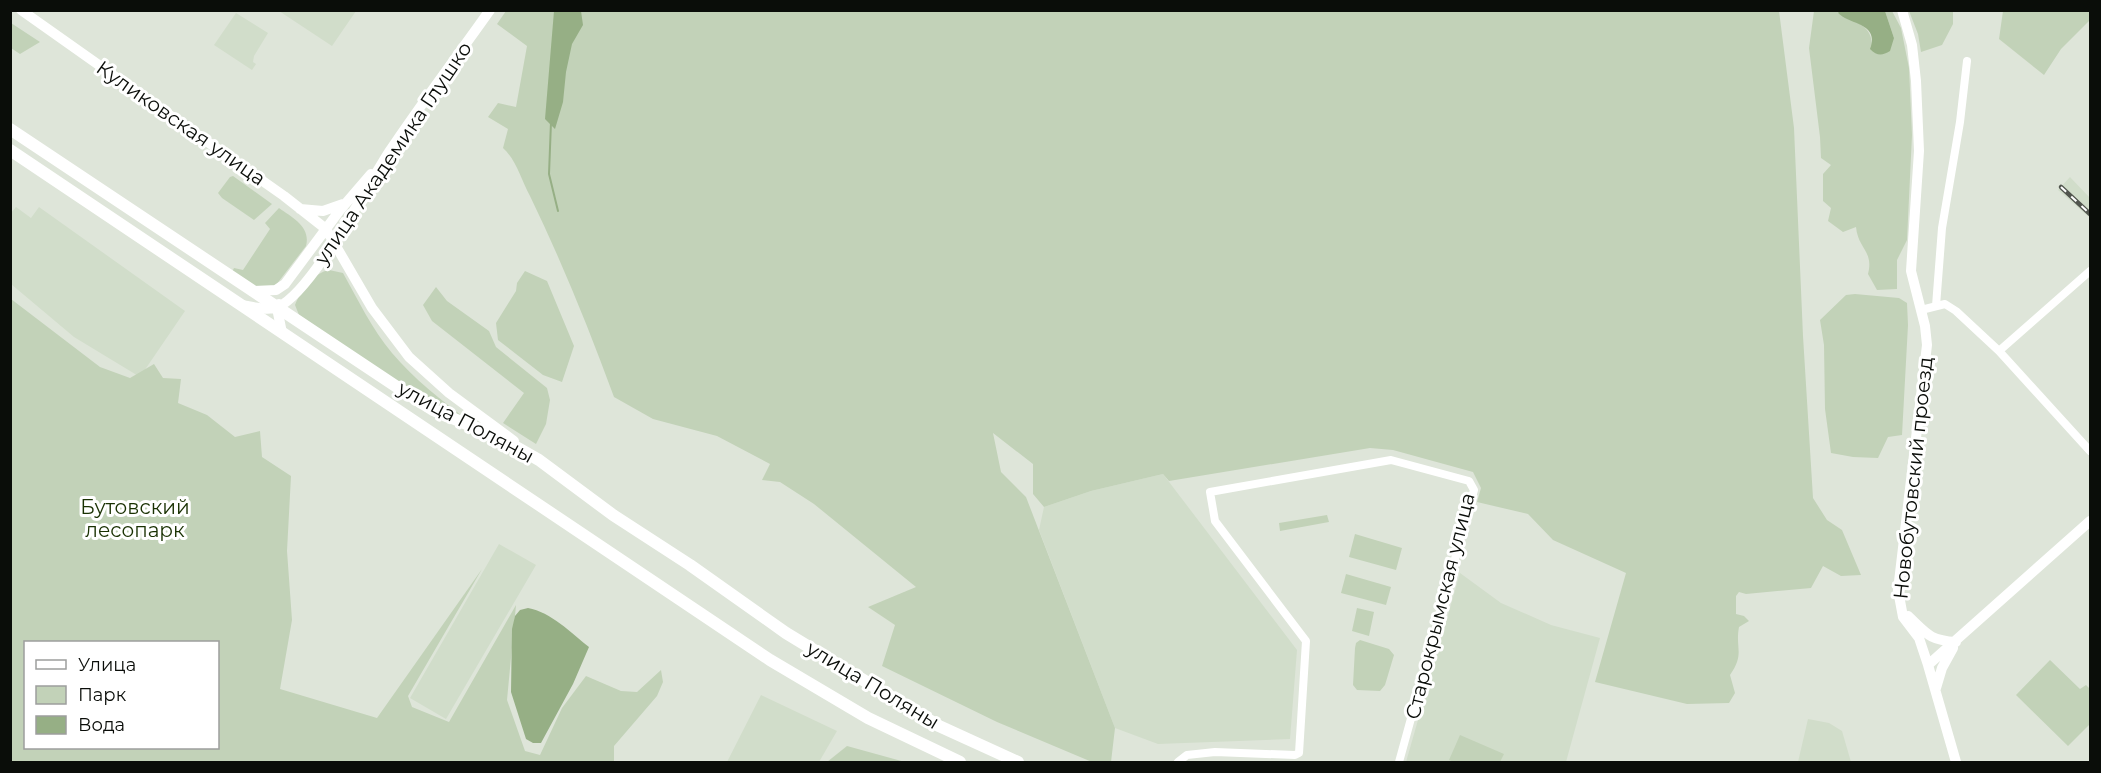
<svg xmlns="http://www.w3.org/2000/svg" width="2101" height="773" font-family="Montserrat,sans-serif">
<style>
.built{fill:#d1ddca}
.green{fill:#c2d2b8;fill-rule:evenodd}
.water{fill:#96af85}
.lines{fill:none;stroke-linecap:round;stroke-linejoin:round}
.stream{stroke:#96af85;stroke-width:2}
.minor{stroke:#fff;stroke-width:8}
.tertiary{stroke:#fff;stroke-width:10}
.secondary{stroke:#fff;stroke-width:12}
.rail-casing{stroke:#51554e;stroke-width:4.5}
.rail{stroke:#fff;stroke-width:2;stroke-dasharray:7;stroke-linecap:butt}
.labels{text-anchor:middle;stroke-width:6;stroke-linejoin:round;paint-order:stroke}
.street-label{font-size:20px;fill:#0a0d09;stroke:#fff}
.park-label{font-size:20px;fill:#193102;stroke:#fff}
</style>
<rect width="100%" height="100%" fill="#dee5d9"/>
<!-- built -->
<path class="built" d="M279,11h77l-24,35z
M236,13l32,20 -14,23 -1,6 3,2 -4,6 -38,-25z
M2070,177l20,21v20l-32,-28z
M16,207l15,11 8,-11 146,104 -45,66 -66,-40 -63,-53 -1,-70z
M1163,474l134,176 -7,89 -132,5 -43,-16 -76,-198 5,-23 47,-16z
M499,544l37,21 -90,154 -36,-21z
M1460,573l41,30 50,22 49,13 -34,124h-160z
M761,695l76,36 -18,31h-92z
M1808,719l21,4 13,8 9,31h-53z"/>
<!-- green -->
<path class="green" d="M506,11h1273l15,117 9,208 10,162 14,22 15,10 19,45 -20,1 -18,-10 -12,22 -65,6 -7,-2 -3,4v18l8,2 5,5 -10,6c-4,21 6,27 -9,48l5,18 -6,10 -42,1 -92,-22 31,-109 -73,-33 -25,-26 -51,-12 4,-14 -8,-16 -80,-22 -23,-2 -201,33 -6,-7 -72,17 -47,16 -11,-13v-30l-40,-31 8,39 25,25 89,231 -4,34h-19l-95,-40 -115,-56 13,-41 -27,-18 48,-20 -102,-83 -34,-22 -18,-2 8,-16 -53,-28 -64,-17 -39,-22c-25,-68 -52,-135 -84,-201 -9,-16 -13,-35 -27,-48l5,-19 -20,-12 10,-14 18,4 11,-61 -30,-22z
M1814,11h26l-2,2c14,9 33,10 34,31l22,-6 -9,-27h7l9,17 8,40 3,67 -5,105 -10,20v29l-20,1 -9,-16c6,-23 -10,-25 -12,-47l-13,5 -15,-11 3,-13 -8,-7v-27l8,-9 -10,-7 -1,-21 -11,-89z
M1909,11h44v13l-11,21 -21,7 -3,-18z
M2003,11h87v9l-29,29 -17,26 -45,-36z
M10,23h1l29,19 -20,12 -9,-6z
M233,176l39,28 -18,16 -32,-22 -4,-5 12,-16z
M279,208c14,10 32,19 27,38l-30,39 -18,3 -26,-16 2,-4 9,2 27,-41 -5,-6z
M329,270l14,3c15,27 29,56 49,80 22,26 50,48 77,68l-27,-10 -143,-96 -4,-10c6,-14 18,-32 34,-35z
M525,271l22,10 27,65 -12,36 -19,-7 -45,-35 -2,-17 20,-32 1,-8z
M436,287l11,14 42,30 7,16 51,41 3,12 -4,24 -10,20 -33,-21 21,-30 -92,-72 -9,-16z
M1855,294l44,4 8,5 1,22 -6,110 -14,2 -10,21 -25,-1 -22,-4 -6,-44 -1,-64 -4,-25 26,-25z
M11,299l89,68 30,11 24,-14 9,14 18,1 -3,24 29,12 28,22 25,-6 2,26 29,19 -4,75 5,69 -12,69 97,29 105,-149 -74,127 4,11 37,15 67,-117 -9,95 18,51 15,4 22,-47 24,-32 35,15 16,1 24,-22 2,12 -6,14 -43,50v16h-603zM26,642h192v106h-192z
M1327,515l2,7 -49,9 -1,-8z
M1355,534l47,14 -6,22 -47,-13z
M1346,574l45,13 -5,18 -45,-12z
M1357,608l17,4 -5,24 -17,-5z
M1360,640l29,9 5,6 -9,30 -5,6 -23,-1 -4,-5 2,-37 1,-5z
M2050,660l30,29 6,-4 4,4v35l-22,22 -52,-51z
M1460,735l44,19 -4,8h-46l-5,-2z
M847,746l58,16h-78z"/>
<!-- water -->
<path class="water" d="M1840,10l45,1 9,27 -4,13c-8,5 -13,5 -20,-2 10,-26 -20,-24 -32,-36z
M554,11h27l2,14 -11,19 -6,28 -3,30 -8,27 -10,-10z
M528,608c23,4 43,25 61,39l-16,37 -32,59h-8l-7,-4 -15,-47 1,-63 3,-13 5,-6z"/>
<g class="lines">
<!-- stream -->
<path class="stream" d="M551,122l-2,52 9,37"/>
<!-- minor -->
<path class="minor" d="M1936,306l6,-78 18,-106 7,-61
M1921,310l24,-6 11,7 43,40 91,100
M1999,351l91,-80
M1178,762l9,-7 28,-3 80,3 4,-2 7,-112 -91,-120 -5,-29 181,-32 78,21 5,9 -75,272"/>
<!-- tertiary -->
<path class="tertiary" d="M21,10l263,186 42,33 46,79 37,49 40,36 65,48
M1902,10l10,35 4,36 3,70 -8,120 14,55 2,19 -29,245 5,27 16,21 9,27 28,97
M300,209l23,2 20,-7
M252,291l24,-1 9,-6 55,-74 31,-36
M279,304l-2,4 5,25
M242,305c11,2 26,6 36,2 34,-15 89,-121 111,-155 32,-48 67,-94 101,-142
M1908,616c19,18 21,24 48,26
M1928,665l162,-144
M1936,688l6,-20 11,-20"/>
<!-- secondary -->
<path class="secondary" d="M10,129l399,266 24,15 69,29 37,21 74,55 77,50 96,68 153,93 79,36
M10,150l760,510 98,58 92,44"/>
<!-- rail casing -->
<g class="rail-casing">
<path id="rail" d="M2061,187l29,27"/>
</g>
<!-- rail -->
<use href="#rail" class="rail"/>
</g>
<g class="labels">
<!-- street labels -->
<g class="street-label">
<text transform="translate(181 123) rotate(35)" y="7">Куликовская улица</text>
<text transform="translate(393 153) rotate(-56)" y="7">улица Академика Глушко</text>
<text transform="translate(466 422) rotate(28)" y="7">улица Поляны</text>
<text transform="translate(1913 478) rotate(-84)" y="7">Новобутовский проезд</text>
<text transform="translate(1440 606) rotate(-76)" y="7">Старокрымская улица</text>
<text transform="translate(873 685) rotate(31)" y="7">улица Поляны</text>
</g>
<!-- park labels -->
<g class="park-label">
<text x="135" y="514">Бутовский<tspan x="135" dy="23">лесопарк</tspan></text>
</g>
</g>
<!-- border -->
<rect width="2101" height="773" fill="none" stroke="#0a0d09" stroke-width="24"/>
<!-- legend -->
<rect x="24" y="641" width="195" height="108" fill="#ffffff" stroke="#9d9e9d" stroke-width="1.5"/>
<rect x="36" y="660" width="30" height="9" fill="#ffffff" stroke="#9d9e9d" stroke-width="1.5"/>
<text x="78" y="671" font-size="18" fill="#0a0d09">Улица</text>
<rect x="36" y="686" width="30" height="18" fill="#c2d2b8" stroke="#9d9e9d" stroke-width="1.5"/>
<text x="78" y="701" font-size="18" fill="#0a0d09">Парк</text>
<rect x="36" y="716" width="30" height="18" fill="#96af85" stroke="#9d9e9d" stroke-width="1.5"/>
<text x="78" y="731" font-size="18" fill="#0a0d09">Вода</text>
</svg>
